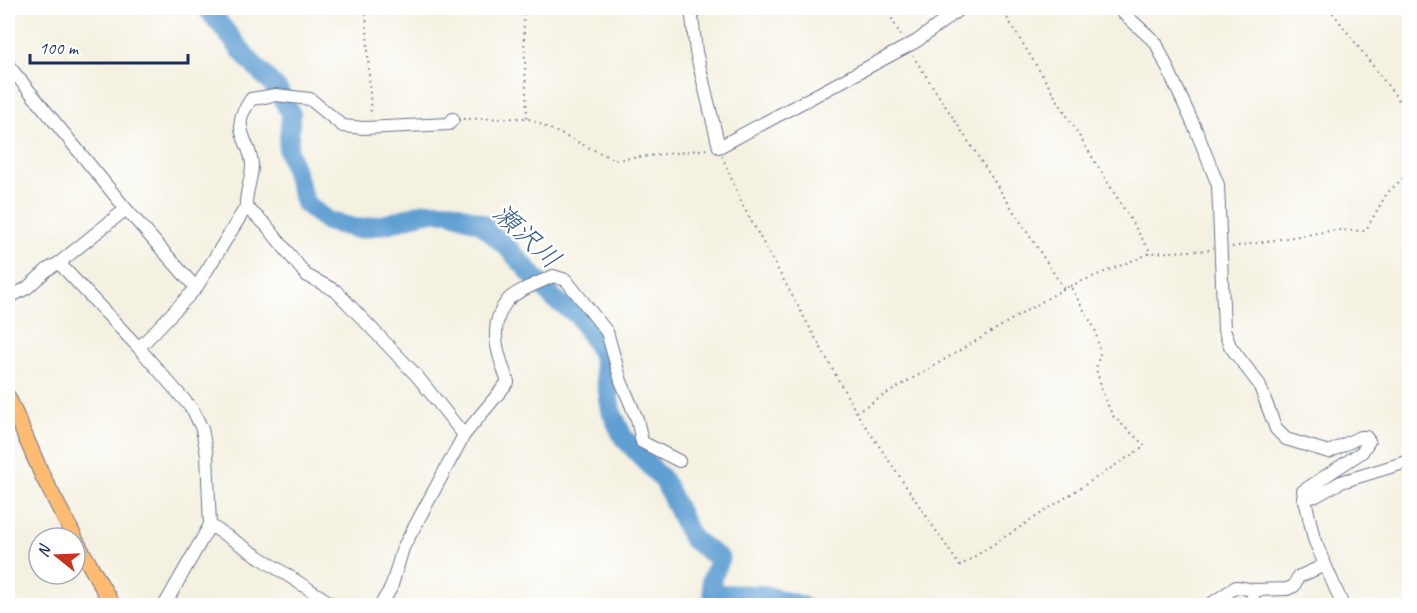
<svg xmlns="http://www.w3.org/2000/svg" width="1417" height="613" font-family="Caveat,'Klee One',sans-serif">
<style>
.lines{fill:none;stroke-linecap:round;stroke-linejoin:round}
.river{stroke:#619fd2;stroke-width:20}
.minor-casing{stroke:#67738c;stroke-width:14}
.major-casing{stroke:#67738c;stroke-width:17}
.path{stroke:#67738c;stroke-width:2;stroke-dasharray:1.5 4.5;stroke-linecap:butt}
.minor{stroke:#fff;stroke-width:12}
.major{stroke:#ffbb71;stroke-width:15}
.labels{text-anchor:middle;stroke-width:4.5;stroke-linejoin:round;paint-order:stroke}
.water-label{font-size:27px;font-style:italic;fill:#375c8c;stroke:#fff}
</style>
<rect width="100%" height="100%" fill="#fff"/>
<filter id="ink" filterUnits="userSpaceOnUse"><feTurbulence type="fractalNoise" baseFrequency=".0167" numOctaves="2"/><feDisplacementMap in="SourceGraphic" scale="12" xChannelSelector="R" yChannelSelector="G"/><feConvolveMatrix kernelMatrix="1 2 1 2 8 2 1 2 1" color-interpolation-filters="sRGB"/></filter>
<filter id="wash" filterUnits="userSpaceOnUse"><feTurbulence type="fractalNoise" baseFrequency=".008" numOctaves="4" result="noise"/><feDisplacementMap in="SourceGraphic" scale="24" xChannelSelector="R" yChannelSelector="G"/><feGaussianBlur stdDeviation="1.35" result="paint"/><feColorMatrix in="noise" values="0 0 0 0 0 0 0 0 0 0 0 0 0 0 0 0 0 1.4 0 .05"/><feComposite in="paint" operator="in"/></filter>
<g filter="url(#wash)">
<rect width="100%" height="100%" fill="#f4f1e1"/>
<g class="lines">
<!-- river -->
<path class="river" d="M207,8l42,52 29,30 13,24 -3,36 17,53 22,18 31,8 33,-6 34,-11h25l31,11 29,27 44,49 24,16 24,39 9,57 12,26 41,44 28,58 28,20 -9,22 2,13 51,1 38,11"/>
</g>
</g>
<g filter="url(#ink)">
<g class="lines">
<!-- minor casing -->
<g class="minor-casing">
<path id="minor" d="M691,8l5,44 23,95 198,-106 44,-33
M1118,8l38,35 40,87 22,55 6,145 6,16 29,38 17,45 10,10 43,13 31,-15h6l3,4 -7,11 -59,39 11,48 29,67
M8,65l118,144 70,79
M246,207c-1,-15 6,-27 6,-42 0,-17 -16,-32 -10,-50 2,-5 6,-11 9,-16l25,-4 34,4 33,27 21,2 85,-4 4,-5
M59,263l80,85 54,62 9,19 5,26 3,70 -46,81
M8,298l19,-10 21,-19 11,-6 67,-54
M139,348l57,-60 50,-81 20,18 40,50 30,16 81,85 47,59 -61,113 -12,40 -11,18
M464,435l44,-53c-10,-27 -21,-56 -1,-81 8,-10 34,-19 46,-25l13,4 41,52 14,49 16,38 5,23 37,19
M1303,498l13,-2 25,-14 69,-21
M210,525l125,81
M1255,590l32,-1 7,-3 4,-9 27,-12
M1208,606l28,-19 19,3 -5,16"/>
</g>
<!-- major casing -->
<g class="major-casing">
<path id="major" d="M8,397l35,80 32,61
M75,539l38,67"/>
</g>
<!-- path -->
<path class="path" d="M366,8l5,108
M523,8l4,110
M886,8l15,28
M1001,8l150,245
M1329,8l81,107
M463,119l64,-1 88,42 93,-11
M722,156l21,50 113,206 104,154 185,-120 -32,-30 -8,-17 -9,-30 4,-16 -5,-24 -25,-43 -6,3 -151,-233
M1232,247l104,-17 27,1 4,-3 20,-35 23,-21
M1070,286l81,-33 60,-3
M856,412l209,-124"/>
<!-- minor -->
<use href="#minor" class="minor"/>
<!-- major -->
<use href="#major" class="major"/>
</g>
</g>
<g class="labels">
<!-- water labels -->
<g class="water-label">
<text transform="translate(527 236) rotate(43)" y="9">瀬沢川</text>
</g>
</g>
<!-- margin -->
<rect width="1417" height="613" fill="none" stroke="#fff" stroke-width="30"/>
<!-- north arrow -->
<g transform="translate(57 556) rotate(288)"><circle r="28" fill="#ffffff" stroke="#a4acbf" stroke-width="1.5"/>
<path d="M0-4.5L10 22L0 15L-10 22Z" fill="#c8321e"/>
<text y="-9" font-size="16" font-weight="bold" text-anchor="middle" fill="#1b2f5e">N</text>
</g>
<!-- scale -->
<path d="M30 54v9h158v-9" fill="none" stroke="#1b2f5e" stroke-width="3"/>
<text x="39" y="54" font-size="18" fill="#1b2f5e" stroke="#ffffff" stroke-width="4.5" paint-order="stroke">100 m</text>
</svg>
